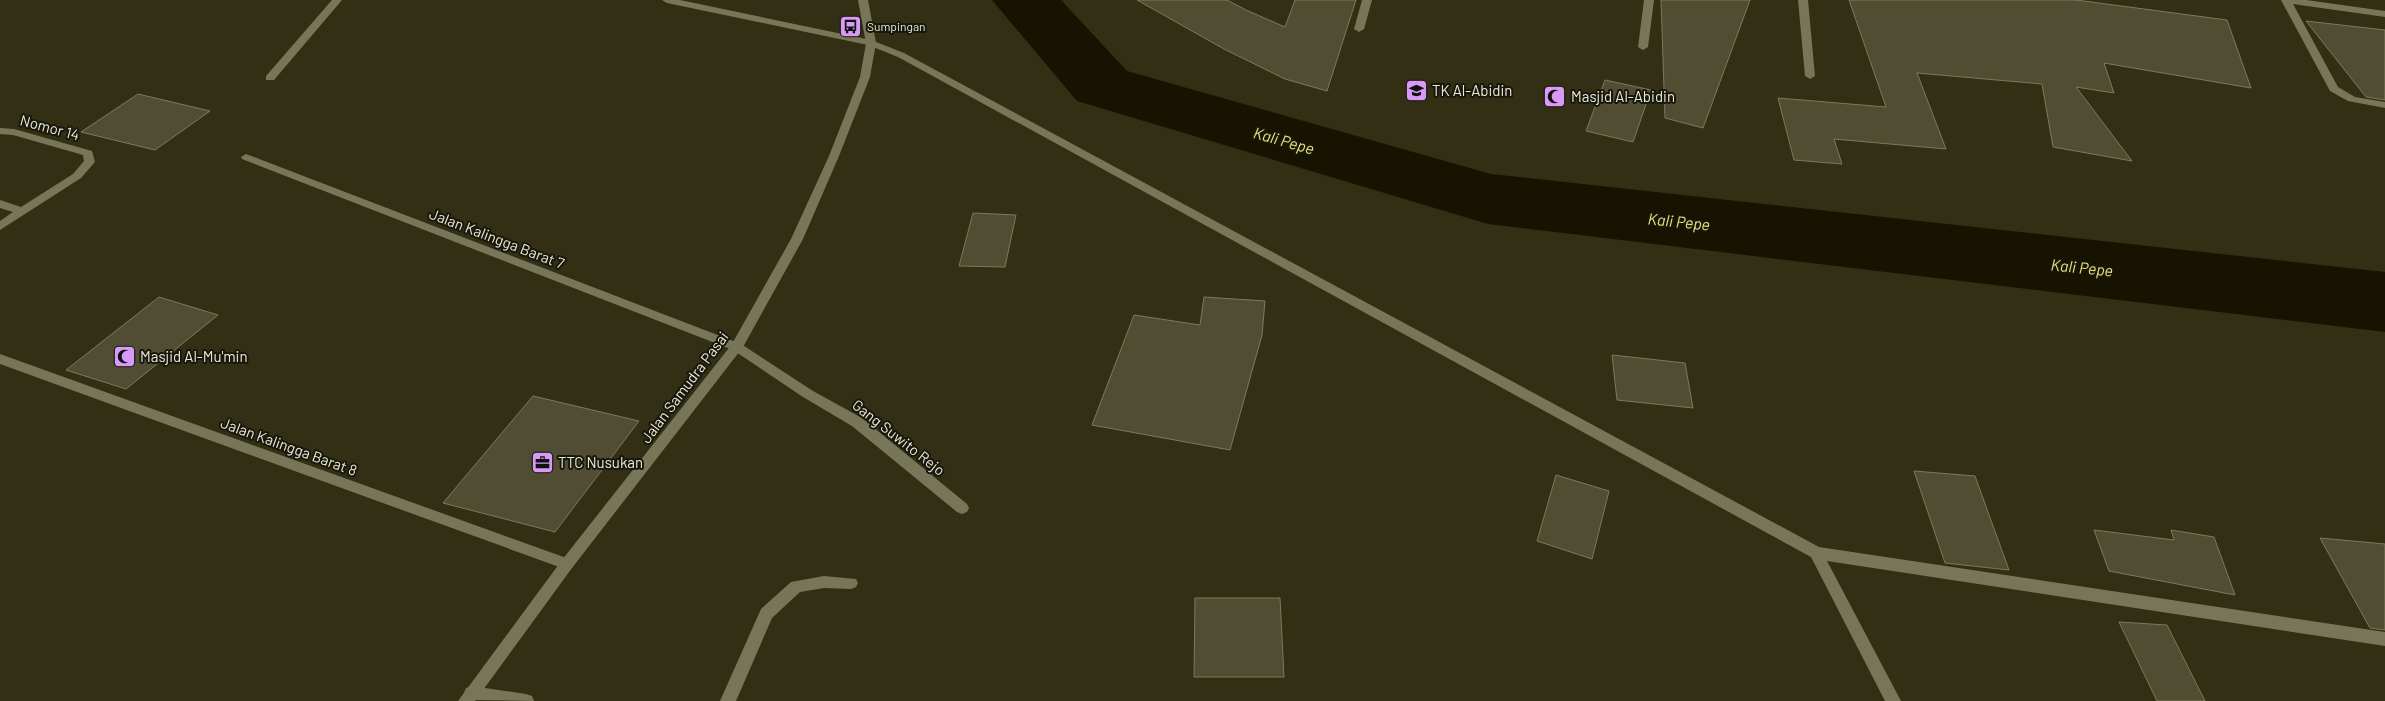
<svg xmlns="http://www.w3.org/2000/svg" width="2385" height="701" viewBox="0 0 2385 701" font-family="Barlow,sans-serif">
<rect width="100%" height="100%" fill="#322f15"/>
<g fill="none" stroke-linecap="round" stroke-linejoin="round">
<path fill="#161300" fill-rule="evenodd" d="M992 0H1061L1127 71 1491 174 2385 272V332L1488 224 1077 101Z"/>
</g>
<path fill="#504d32" stroke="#7c7a5d" d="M1137 0H1227L1246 10 1285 27 1295 0H1356L1327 91 1285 79 1224 49Z
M1661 0H1750L1703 128 1665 118Z
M1849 0H2076L2227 20 2251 88 2104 63 2114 93 2076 87 2132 161 2053 147 2042 84 1917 73 1946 149 1834 139 1842 164 1794 160 1778 98 1886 107Z
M2306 21 2385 30V100L2366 97Z
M1605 80 1651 90 1633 142 1586 131Z
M138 94 210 111 155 150 81 132Z
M973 213 1016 215 1005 267 959 266Z
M159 297 218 315 126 389 66 370Z
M1204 297 1265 301 1262 335 1230 450 1092 425 1134 315 1200 325Z
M1612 355 1685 363 1693 408 1617 400Z
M533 396 639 421 555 532 443 503Z
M1914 471 1975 476 2009 570 1945 563Z
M1556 475 1609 491 1592 559 1537 541Z
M2094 530 2174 540 2171 530 2214 537 2235 595 2109 571Z
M2320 538 2385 544V630L2370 628Z
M1195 598H1280L1284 677H1194Z
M2119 622 2167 625 2205 701H2157Z"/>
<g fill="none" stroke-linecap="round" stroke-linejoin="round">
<path fill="#787659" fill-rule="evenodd" d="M824 576 856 579 858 583 856 587 851 589 824 588 800 592 772 618 736 701H720L761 609 791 582Z
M472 686 526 694 532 696 534 701 472 700 466 698 464 693 466 688Z"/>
<path fill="#787659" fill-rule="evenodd" d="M332 0H342L274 80H266V76Z
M662 0H680L871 40 904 53 1819 547 2385 632V646L1827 561 1901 701H1885L1811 557 898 57 868 45 667 3Z
M1362 0H1372L1364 29 1359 32 1354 29Z
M1644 0H1654L1648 47 1643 50 1638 47Z
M1798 0H1808L1815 76 1810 79 1805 76Z
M2281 0H2306L2385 11V17L2293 4 2338 87 2355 97 2385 102V108L2348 101 2330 91Z
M0 128 14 129 92 151 95 162 81 178 0 230V221L13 212 0 208V200L21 207 73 174 84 161 83 155 13 135 0 134Z
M246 154 741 344 813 391 862 418 967 504 969 508 967 512 962 514 957 512 852 426 803 397 733 350 242 159 241 157Z
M0 354 572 560 574 564 572 568 567 570 562 568 0 364Z"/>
<path fill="#787659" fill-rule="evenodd" d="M858 0H868L876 43 870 77 839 156 803 239 743 347 572 568 475 701H458L562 560 732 344 791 239 829 156 860 77 866 43Z"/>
</g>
<defs>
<symbol id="bus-square" viewBox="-11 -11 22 22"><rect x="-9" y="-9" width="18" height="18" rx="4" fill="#d99af7" stroke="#18170b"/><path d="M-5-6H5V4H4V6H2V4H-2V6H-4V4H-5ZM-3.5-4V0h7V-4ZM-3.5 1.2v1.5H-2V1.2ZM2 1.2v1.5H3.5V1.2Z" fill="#111"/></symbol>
<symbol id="school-square" viewBox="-11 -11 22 22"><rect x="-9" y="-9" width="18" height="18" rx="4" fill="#d99af7" stroke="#18170b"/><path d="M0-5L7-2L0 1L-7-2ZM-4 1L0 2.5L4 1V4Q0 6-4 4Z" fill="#111"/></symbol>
<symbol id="mosque-square" viewBox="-11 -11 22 22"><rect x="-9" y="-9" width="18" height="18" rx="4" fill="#d99af7" stroke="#18170b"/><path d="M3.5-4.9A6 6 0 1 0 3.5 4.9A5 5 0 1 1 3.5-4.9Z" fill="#111"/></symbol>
<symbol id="office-square" viewBox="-11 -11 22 22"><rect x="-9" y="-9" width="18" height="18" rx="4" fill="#d99af7" stroke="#18170b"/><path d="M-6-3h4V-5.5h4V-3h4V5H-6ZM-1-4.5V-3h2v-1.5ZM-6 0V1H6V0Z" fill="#111"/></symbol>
</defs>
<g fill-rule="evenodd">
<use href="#bus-square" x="838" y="14" width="25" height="25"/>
<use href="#school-square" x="1404" y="78" width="25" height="25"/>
<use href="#mosque-square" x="1542" y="84" width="25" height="25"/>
<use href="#mosque-square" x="112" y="344" width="25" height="25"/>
<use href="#office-square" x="530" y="450" width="25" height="25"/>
</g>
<g text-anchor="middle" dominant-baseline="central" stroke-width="4" stroke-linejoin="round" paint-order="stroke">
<g font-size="12" fill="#eae9d9" stroke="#18170b" text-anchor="start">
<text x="867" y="26">Sumpingan</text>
</g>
<g font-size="15" fill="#eae9d9" stroke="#18170b" text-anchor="start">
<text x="1432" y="90">TK Al-Abidin</text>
<text x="1571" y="96">Masjid Al-Abidin</text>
<text x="140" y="356">Masjid Al-Mu'min</text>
<text x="558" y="462">TTC Nusukan</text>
</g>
<g font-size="15" fill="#eae9d9" stroke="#18170b">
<text transform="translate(50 127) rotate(15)">Nomor 14</text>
<text transform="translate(497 238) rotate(21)">Jalan Kalingga Barat 7</text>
<text transform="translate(684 387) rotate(-53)">Jalan Samudra Pasai</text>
<text transform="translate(899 437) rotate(38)">Gang Suwito Rejo</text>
<text transform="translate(289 446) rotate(20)">Jalan Kalingga Barat 8</text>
</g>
<g font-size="16" font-style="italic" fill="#ebe279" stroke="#18170b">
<text transform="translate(1284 140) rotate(16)">Kali Pepe</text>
<text transform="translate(1679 221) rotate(6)">Kali Pepe</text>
<text transform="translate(2082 267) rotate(6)">Kali Pepe</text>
</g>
</g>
</svg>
